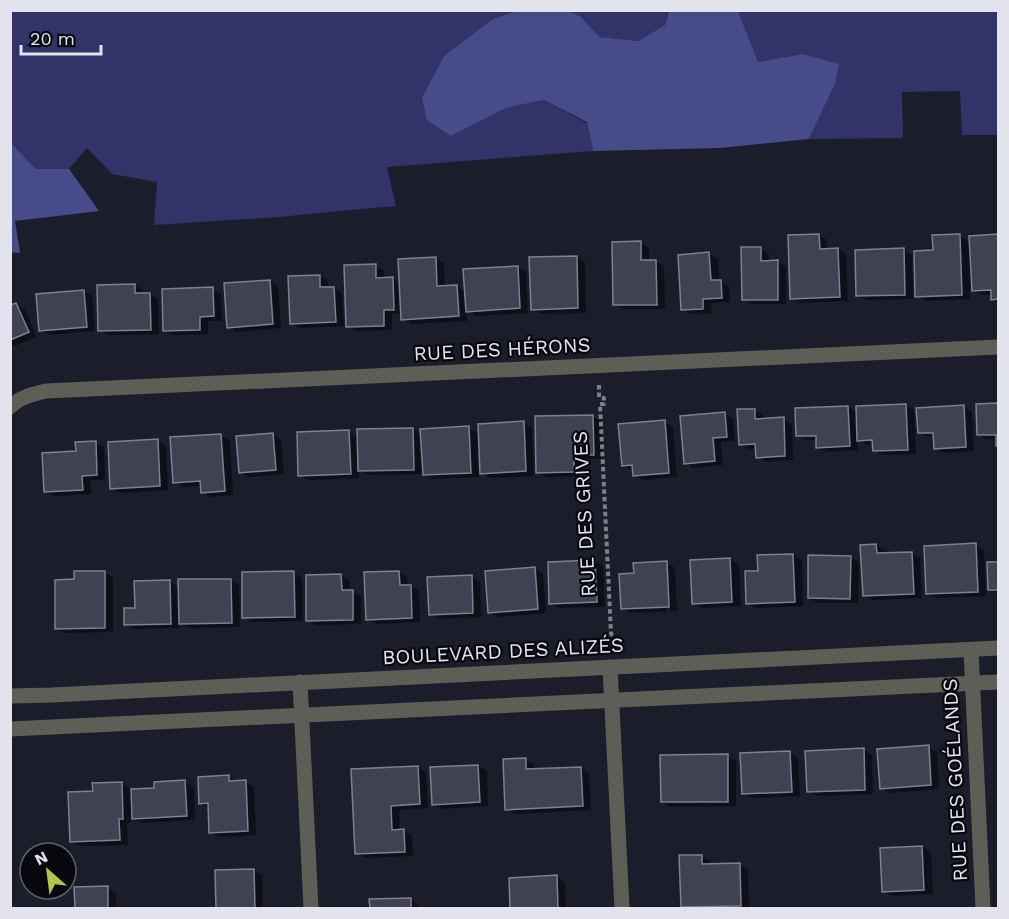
<svg xmlns="http://www.w3.org/2000/svg" width="1009" height="919" viewBox="0 0 1009 919" font-family="'Work Sans',sans-serif">
<rect width="100%" height="100%" fill="#1b1d2b"/>
<path fill="#313369" d="M516 10 493 19 451 136 506 108 544 100 587 123 593 151 387 167 396 206 339 211 280 217 154 225 157 182 112 174 87 148 69 169H36L13 145 11 144V11Z
M568 11H669L665 25 638 41 600 37 580 16Z
M738 11H998V135H962L960 91 902 92 903 138 809 139 835 84 802 54 758 62Z"/>
<path fill="#474b89" d="M516 11H568L580 16 600 37 638 41 665 25 669 11H738L758 62 802 54 839 64 835 84 809 139 720 148 593 151 587 122 544 100 506 108 451 136 427 120 422 98 444 56 493 19Z
M11 144 13 145 36 169H69L99 211 15 221 20 253 11 252Z"/>
<path fill="#0007" d="M819 235 827 240 828 250 838 249 846 254 848 301 800 303 792 298Z
M998 235V302L993 299 992 295H982L973 290V280L970 281V299L925 301 917 296 934 251 960 236 971 242 970 237Z
M641 243 649 248V262H656L664 266 665 309H623L614 304Z
M761 249 769 254V262H777L786 267V304H752L743 299Z
M903 250 912 255 913 299 866 300 858 295Z
M709 254 718 259 719 281 729 286 730 302 711 303 712 313 691 314 683 309Z
M576 257 585 262 586 313 541 314 532 309Z
M435 258 444 263 445 287 457 286 466 292 518 267 526 272 528 313 476 316 466 310 467 321 411 324 403 319V314H392V330L356 331 348 326 375 266 384 271V279H393L401 284Z
M320 276 328 281V288H334L342 293 344 326 300 328 292 323Z
M269 281 278 286 281 328 237 332 229 327Z
M134 285 143 290V294H150L158 299 159 334 108 335 100 330Z
M212 289 221 294 222 321H208V334L173 335 164 330Z
M84 291 92 296 95 331 49 335 41 330Z
M16 305 25 310 37 337 10 348V307Z
M998 404V445L997 439H987L979 435 978 405Z
M905 406 914 410 916 454 883 455 874 450V444L867 445 857 439 858 450 826 452 817 447V440H806L798 435 847 407 858 413Z
M964 407 972 412 974 451 944 453 935 448V437H928L919 432Z
M754 410 763 415V420L783 419 792 424 793 460 766 462 757 457V449H749L740 444Z
M724 414 733 419 735 441 721 442 723 465 694 468 685 463Z
M592 416 601 421 602 459H582V476L546 477 538 472Z
M664 422 673 427 677 477 643 480 634 475V470H632L623 465Z
M524 423 532 428 534 476 490 478 482 473Z
M468 428 477 433 479 477 433 479 424 474 368 475 359 469V478L308 480 300 475 349 432 359 438V430L413 429 422 434Z
M273 435 281 439 284 474 249 477 241 472Z
M221 436 230 441 233 495 211 497 203 492 202 486 183 487 174 482Z
M158 441 166 446 168 490 120 493 111 488Z
M95 442 104 447 105 480H90L91 494 54 496 46 491 77 453Z
M976 545 984 550 986 596 936 598 928 594Z
M876 546 885 550V554L912 553 920 558 922 598 873 600 864 595Z
M793 555 802 560 803 606 756 608 747 603 759 572Z
M850 557 859 562 858 603H818L809 598Z
M730 560 739 565 741 606 702 608 693 603Z
M595 561 603 566 605 607 559 608 551 604Z
M666 563 675 568 677 611H670L668 566H665L667 612 631 613 622 608 636 575Z
M989 563H998V594L989 589Z
M535 569 543 574 546 613 498 617 489 612Z
M399 572 407 577 408 586H410L419 591 420 622 376 624 367 619Z
M104 573 113 577V632L65 633 57 628 76 581Z
M294 573 302 578 303 621 252 622 244 617Z
M341 576 350 581V591L361 596V624L316 625 308 620Z
M471 577 480 582 481 617 439 619 431 614Z
M231 580 239 585 240 627 189 628 179 622V628L134 629 126 624 136 609 169 581 180 588Z
M928 747 937 752 939 789 890 793 881 788Z
M864 750 872 755 873 794 817 796 808 791Z
M790 753 798 758 800 796 752 798 743 793Z
M727 756 736 761V806L671 807 662 802Z
M525 760 534 765V770L581 768 589 773 591 810 515 814 507 809Z
M478 766 487 771 488 806 442 809 433 804Z
M417 767 426 772 428 808 399 810 400 831H404L412 836 413 856 365 858 357 853Z
M228 776 238 782H246L254 787 256 835 219 837 210 832 209 808 200 803Z
M185 782 194 787 195 820 142 823 131 817V823H127L128 845 80 846 72 842 121 784 130 789V791L156 790Z
M922 847 931 852 933 894 892 896 884 891Z
M701 856 710 861V865L740 864 748 869 749 908H686L682 907Z
M253 870 262 875 263 908H218L216 872Z
M556 877 565 882 566 908H512L510 879Z
M76 888H107L116 893V908H76Z
M410 900 419 905V908H371V901Z"/>
<path fill="#404252" stroke="#7d8091" stroke-width="1.5" d="M819 234 820 249 838 248 840 297 790 299 788 235Z
M960 234 962 295 915 297 914 251 933 250 932 235Z
M998 234V299L991 300V290L972 291 969 236Z
M641 241V260H656L657 305H613L612 242Z
M741 247H761V261L778 260V300H742Z
M904 248 905 295 856 296 855 250Z
M709 252 711 280H721L722 298 703 299V309L681 310 678 255Z
M577 256 578 308 531 310 529 257Z
M436 257 437 286 457 285 459 316 401 320 398 259Z
M376 264V278L393 277 394 310H384V326L346 327 344 265Z
M518 266 520 308 466 312 463 269Z
M320 275V287H334L336 322 290 324 288 276Z
M270 280 273 324 227 328 224 283Z
M135 284V293H150L151 330 98 331 97 285Z
M213 287 214 316 200 317V330L163 331 162 289Z
M84 290 87 327 39 331 36 294Z
M16 303 29 332 10 340V305Z
M998 403V446H996V435H977L976 404Z
M906 404 908 450 873 451 872 440 857 441 856 406Z
M964 405 966 447 934 449 933 433H918L916 408Z
M848 406 850 446 816 448V436H796L795 408Z
M737 409H755V419L784 417 785 456 756 458 755 444 739 445Z
M725 412 727 437 713 438 715 461 684 464 680 416Z
M593 415 594 455H574V472L536 473 535 416Z
M665 420 669 473 633 476 632 465 622 466 618 424Z
M524 421 526 471 480 474 478 424Z
M469 426 471 473 423 475 420 429Z
M413 428 414 470 358 471 357 429Z
M349 430 351 474 298 476 297 432Z
M273 433 276 470 239 473 236 436Z
M221 434 225 491 201 493 200 481 173 483 170 437Z
M158 439 160 486 110 489 108 442Z
M96 441 97 475 82 476 83 490 44 492 42 453 76 451 75 442Z
M976 543 978 592 926 594 924 546Z
M876 544 877 553 912 552 914 594 863 596 860 545Z
M793 554 795 602 746 604 745 571H758L757 555Z
M808 555 851 556 850 599 808 598Z
M730 558 732 602 692 604 690 560Z
M595 560 597 602 549 604 548 562Z
M667 561 669 607 621 609 619 574 634 573 633 563Z
M987 562H998V590H988Z
M535 567 538 609 488 613 485 571Z
M74 571H105V628L55 629V580L74 579Z
M294 571 295 617 242 618V572Z
M399 571 400 585H411L412 618 366 620 364 572Z
M341 574 342 590H353V620L306 621V575Z
M472 575 473 613 429 615 427 577Z
M178 579H231L232 623 179 624Z
M170 580 171 624 124 625V608H135L134 581Z
M929 745 931 785 880 789 877 749Z
M864 748 865 790 807 792 805 751Z
M790 751 792 792 742 794 740 753Z
M728 754V802H661L660 755Z
M526 758V769L581 767 583 806 505 810 503 759Z
M478 765 480 802 432 805 430 767Z
M418 766 420 804 391 806 392 830 404 829 405 852 355 854 351 769Z
M229 775V781L246 780 248 831 209 833 208 803 199 804 198 777Z
M185 780 187 816 132 819 131 789 154 788V782Z
M122 782 123 819H119L120 840 70 842 68 792 93 791 92 783Z
M922 846 924 890 882 892 880 848Z
M679 855H702V864L740 863 741 906 681 907Z
M254 869 255 908H216L215 870Z
M557 875 558 908H510L509 878Z
M108 886V908H75L74 887Z
M411 898V908H370L369 899Z"/>
<g fill="none" stroke-linecap="round" stroke-linejoin="round">
<path stroke="#7e7f8b" stroke-width="4" stroke-dasharray="4.5 3" stroke-linecap="butt" d="M599 385V397L604 398V404H600L611 634 615 637 616 646"/>
<path stroke="#5d5f57" stroke-width="15" d="M10 407C20 397 33 394 46 391L998 347
M971 650 983 908
M610 667 622 908
M300 682 311 908
M10 696 52 695 998 648
M10 729 998 682"/>
</g>
<g text-anchor="middle" dominant-baseline="central" stroke-width="4.5" stroke-linejoin="round" paint-order="stroke">
<g font-size="20" fill="#e2e3ed" stroke="#07080e">
<text transform="translate(502 349) rotate(-3)">RUE DES HÉRONS</text>
<text transform="translate(584 514) rotate(-93)">RUE DES GRIVES</text>
<text transform="translate(503 651) rotate(-3)">BOULEVARD DES ALIZÉS</text>
<text transform="translate(955 780) rotate(-93)">RUE DES GOÉLANDS</text>
</g>
</g>
<rect width="1009" height="919" fill="none" stroke="#e2e3ed" stroke-width="24"/>
<g transform="translate(48 871) rotate(332)"><circle r="28" fill="#07080e" stroke="#5f6067" stroke-width="1.5"/>
<path d="M0-4.5L10 22L0 15L-10 22Z" fill="#b3c24b"/>
<text y="-9" font-size="16" font-weight="bold" text-anchor="middle" fill="#e2e3ed">N</text>
</g>
<path d="M21 45v9h80v-9" fill="none" stroke="#e2e3ed" stroke-width="3"/>
<text x="30" y="45" font-size="18" fill="#e2e3ed" stroke="#07080e" stroke-width="4.5" paint-order="stroke">20 m</text>
</svg>
